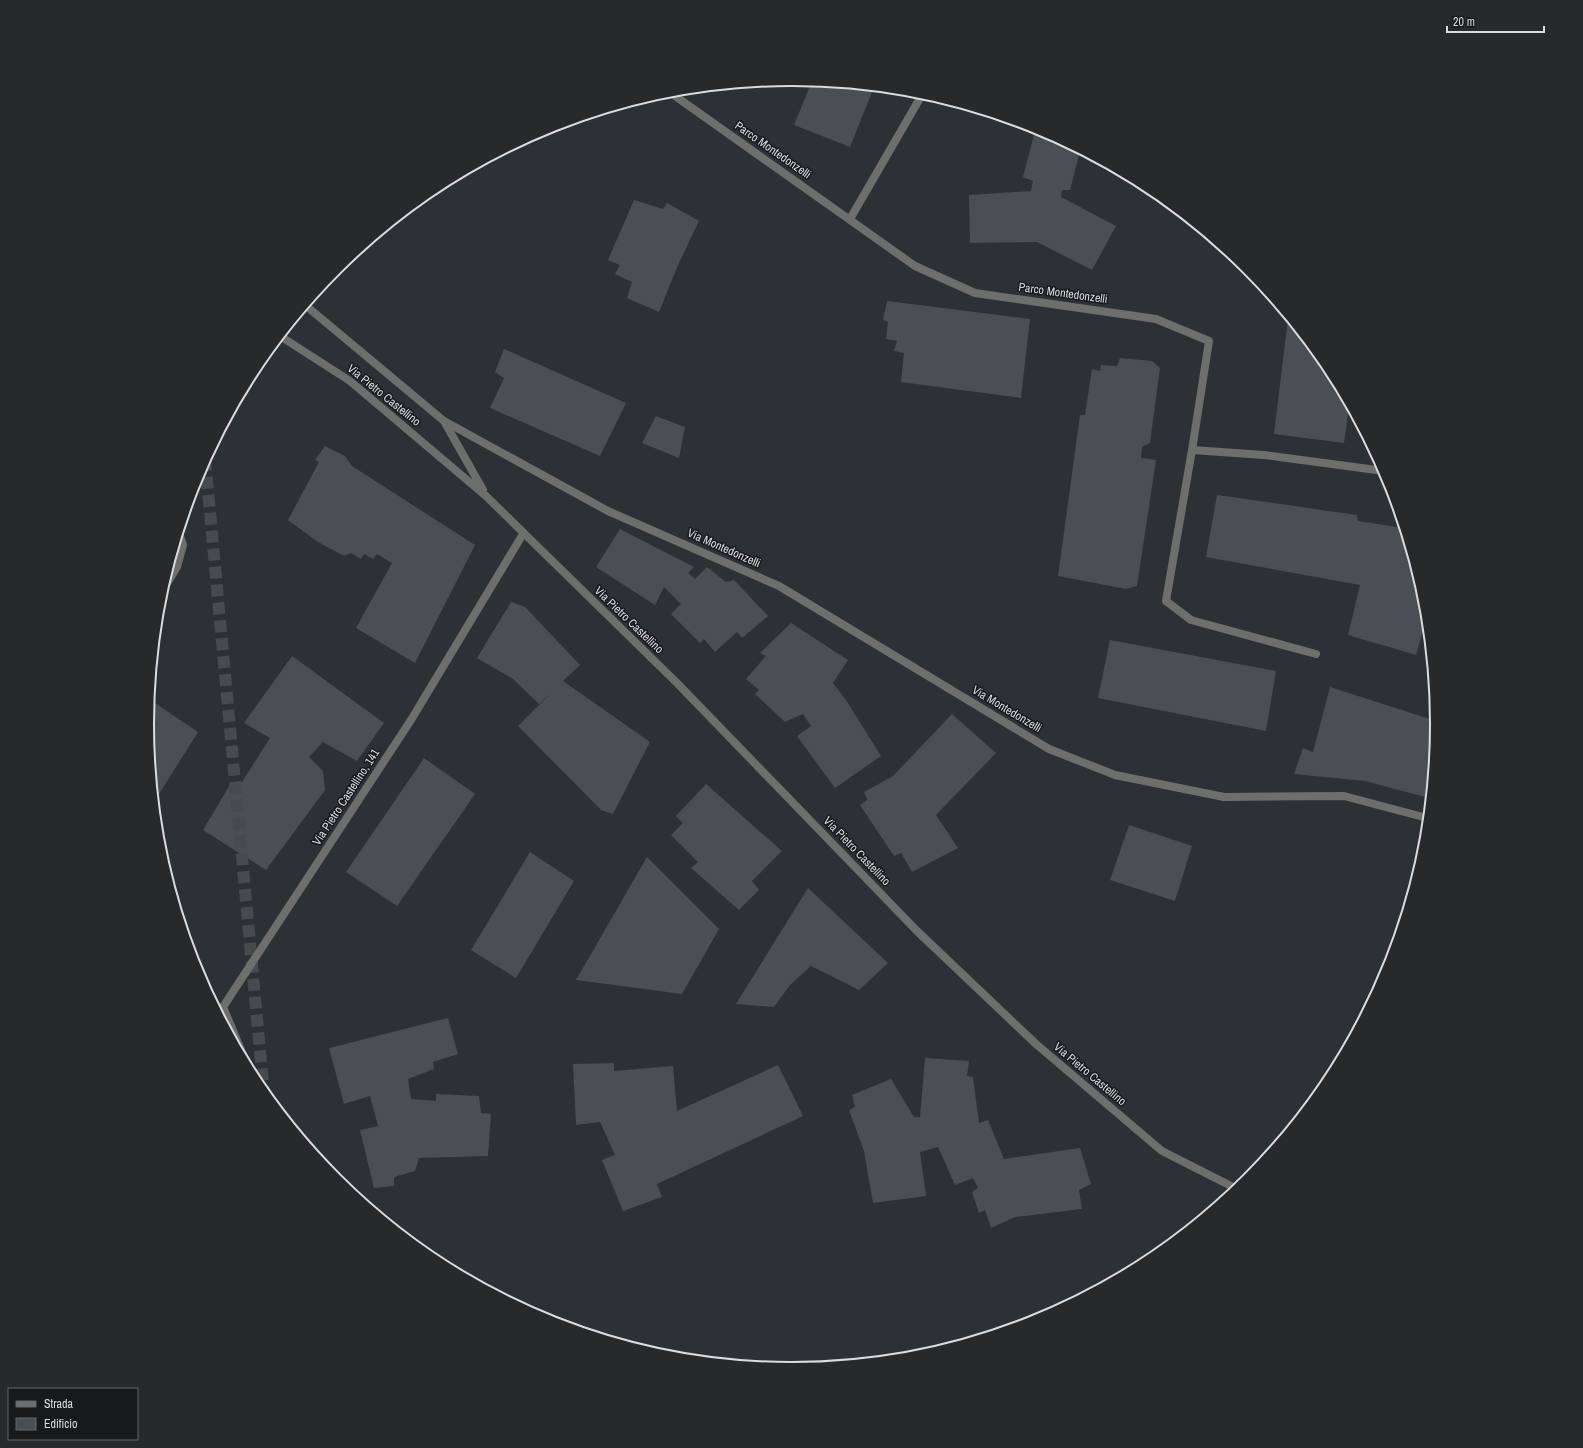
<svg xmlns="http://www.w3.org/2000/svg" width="1583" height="1448" viewBox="0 0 1583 1448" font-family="'Archivo Narrow',sans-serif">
<rect width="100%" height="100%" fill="#2c3136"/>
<path fill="#4a4f55" d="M812 81 874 87 850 147 794 125Z
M1036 127 1080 151 1070 190H1062L1061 197 1116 226 1092 270 1037 242 970 243 969 195 1031 191 1033 181 1023 177Z
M634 200 663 209 667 203 699 221 678 265 659 312 627 298 632 282 615 274 620 265 608 260Z
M887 301 1030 319 1021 398 901 382 904 353 894 351 897 341 886 339 888 322 883 320Z
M1288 318 1328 366 1349 406 1344 443 1274 434Z
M504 349 626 403 600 456 490 408 504 378 495 372Z
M1120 358 1152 361 1160 368 1150 443 1142 447 1141 458 1156 460 1137 586 1126 589 1058 576 1080 415H1085L1092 369 1100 371 1101 365 1117 366Z
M656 416 685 427 679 458 642 443Z
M325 446 345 456 352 466 475 545 415 663 356 628 392 563 377 554 373 559 364 554 361 559 351 553 344 556 318 542 288 520 319 462 315 460Z
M1217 495 1357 515 1358 521 1403 528 1424 598 1426 620 1416 655 1348 635 1360 585 1206 557Z
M620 529 694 567 688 573 695 579 707 567 726 582 734 580 768 616 742 638 737 632 715 652 704 639 700 643 671 614 681 604 664 587 655 605 596 567Z
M511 602 525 607 580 665 563 681 650 742 613 814 601 810 518 726 552 692 539 704 513 679 477 658Z
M791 623 848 660 833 683 846 700 881 756 835 788 797 736 811 726 803 714 785 722 755 694 759 690 746 679 766 656 760 653Z
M1110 640 1276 671 1266 731 1098 698Z
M292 656 384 723 357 761 323 742 309 757 323 771 325 790 266 870 203 830 231 783 240 785 270 738 244 723Z
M1330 687 1436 721 1429 798 1365 781 1294 774 1303 748 1313 752Z
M149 699 198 732 154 802 147 724Z
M952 714 996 753 936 815 958 848 912 872 901 853 894 856 860 805 867 800 864 792 893 776Z
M424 758 475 794 397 906 346 872Z
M706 784 782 851 752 881 759 890 739 910 691 868 698 862 671 835 683 823 676 816Z
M1129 825 1192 846 1175 901 1110 880Z
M530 852 574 881 516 978 471 950Z
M647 857 719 929 682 994 576 980Z
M808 888 888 963 859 990 811 966 790 985 774 1007 736 1004Z
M448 1018 458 1054 433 1062 434 1069 408 1079 411 1099 436 1101V1094L479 1096 481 1113 491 1114 488 1156 419 1158 415 1171 394 1177V1186L374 1188 360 1130 378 1126 370 1096 344 1104 329 1048Z
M925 1058 969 1061 967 1076 973 1077 979 1123 988 1120 1004 1159 1080 1148 1091 1184 1079 1190 1082 1209 1015 1217 991 1228 985 1210 979 1213 972 1192 978 1188 973 1178 955 1185 938 1147 920 1152 926 1196 873 1203 864 1151 849 1110 855 1107 852 1095 891 1079 914 1117H920Z
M614 1063V1071L673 1066 677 1111 778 1065 803 1116 657 1184 662 1197 623 1211 602 1160 615 1155 600 1122 576 1125 573 1064Z"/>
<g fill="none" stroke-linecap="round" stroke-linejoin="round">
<path stroke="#464b50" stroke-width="12" stroke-dasharray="12 6" stroke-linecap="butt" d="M205 459 264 1094"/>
<path stroke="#6d6f6c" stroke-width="8" d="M160 595 177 567 183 545 179 533"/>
<path stroke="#6d6f6c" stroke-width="8" d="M668 91 915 266 975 293 1156 319 1209 341 1192 450 1166 601 1191 620 1316 654
M850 219 923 93
M444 421 608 511 779 586 1049 749 1115 775 1224 797 1344 796 1427 818
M1192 450 1264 455 1384 471
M252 1076 223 1007 411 720 523 534"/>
<path stroke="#6d6f6c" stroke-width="8" d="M305 305 444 421 483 490
M280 336 350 381 486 496 677 683 917 931 1036 1044 1162 1151 1237 1189"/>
</g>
<g text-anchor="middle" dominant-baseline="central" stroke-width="3" stroke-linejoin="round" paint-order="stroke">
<g font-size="12" fill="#d9dce0" stroke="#17191b">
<text transform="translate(773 150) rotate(35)">Parco Montedonzelli</text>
<text transform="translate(1063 293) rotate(8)">Parco Montedonzelli</text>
<text transform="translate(384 395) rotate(39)">Via Pietro Castellino</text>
<text transform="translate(724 548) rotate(24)">Via Montedonzelli</text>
<text transform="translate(629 620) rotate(44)">Via Pietro Castellino</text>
<text transform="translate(1007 709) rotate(31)">Via Montedonzelli</text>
<text transform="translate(346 797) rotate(-57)">Via Pietro Castellino, 141</text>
<text transform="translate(857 851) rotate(46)">Via Pietro Castellino</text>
<text transform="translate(1090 1074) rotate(40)">Via Pietro Castellino</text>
</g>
</g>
<path d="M0 0H1583V1448H0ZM154 724a638 638 0 1 1 1276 0a638 638 0 1 1-1276 0Z" fill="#27292b" fill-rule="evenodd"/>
<path fill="none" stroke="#d9dce0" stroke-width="2" d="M154 724a638 638 0 1 1 1276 0a638 638 0 1 1-1276 0Z"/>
<rect x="8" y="1388" width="130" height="52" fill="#17191b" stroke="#65676a"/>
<rect x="16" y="1401" width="20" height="6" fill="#6d6f6c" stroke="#65676a"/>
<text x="44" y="1408" font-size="12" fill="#d9dce0">Strada</text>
<rect x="16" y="1418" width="20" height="12" fill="#4a4f55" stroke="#65676a"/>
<text x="44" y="1428" font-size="12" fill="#d9dce0">Edificio</text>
<path d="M1447 26v6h97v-6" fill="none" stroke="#d9dce0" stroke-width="2"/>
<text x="1453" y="26" font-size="12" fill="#d9dce0" stroke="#17191b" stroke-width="3" paint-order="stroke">20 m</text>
</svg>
